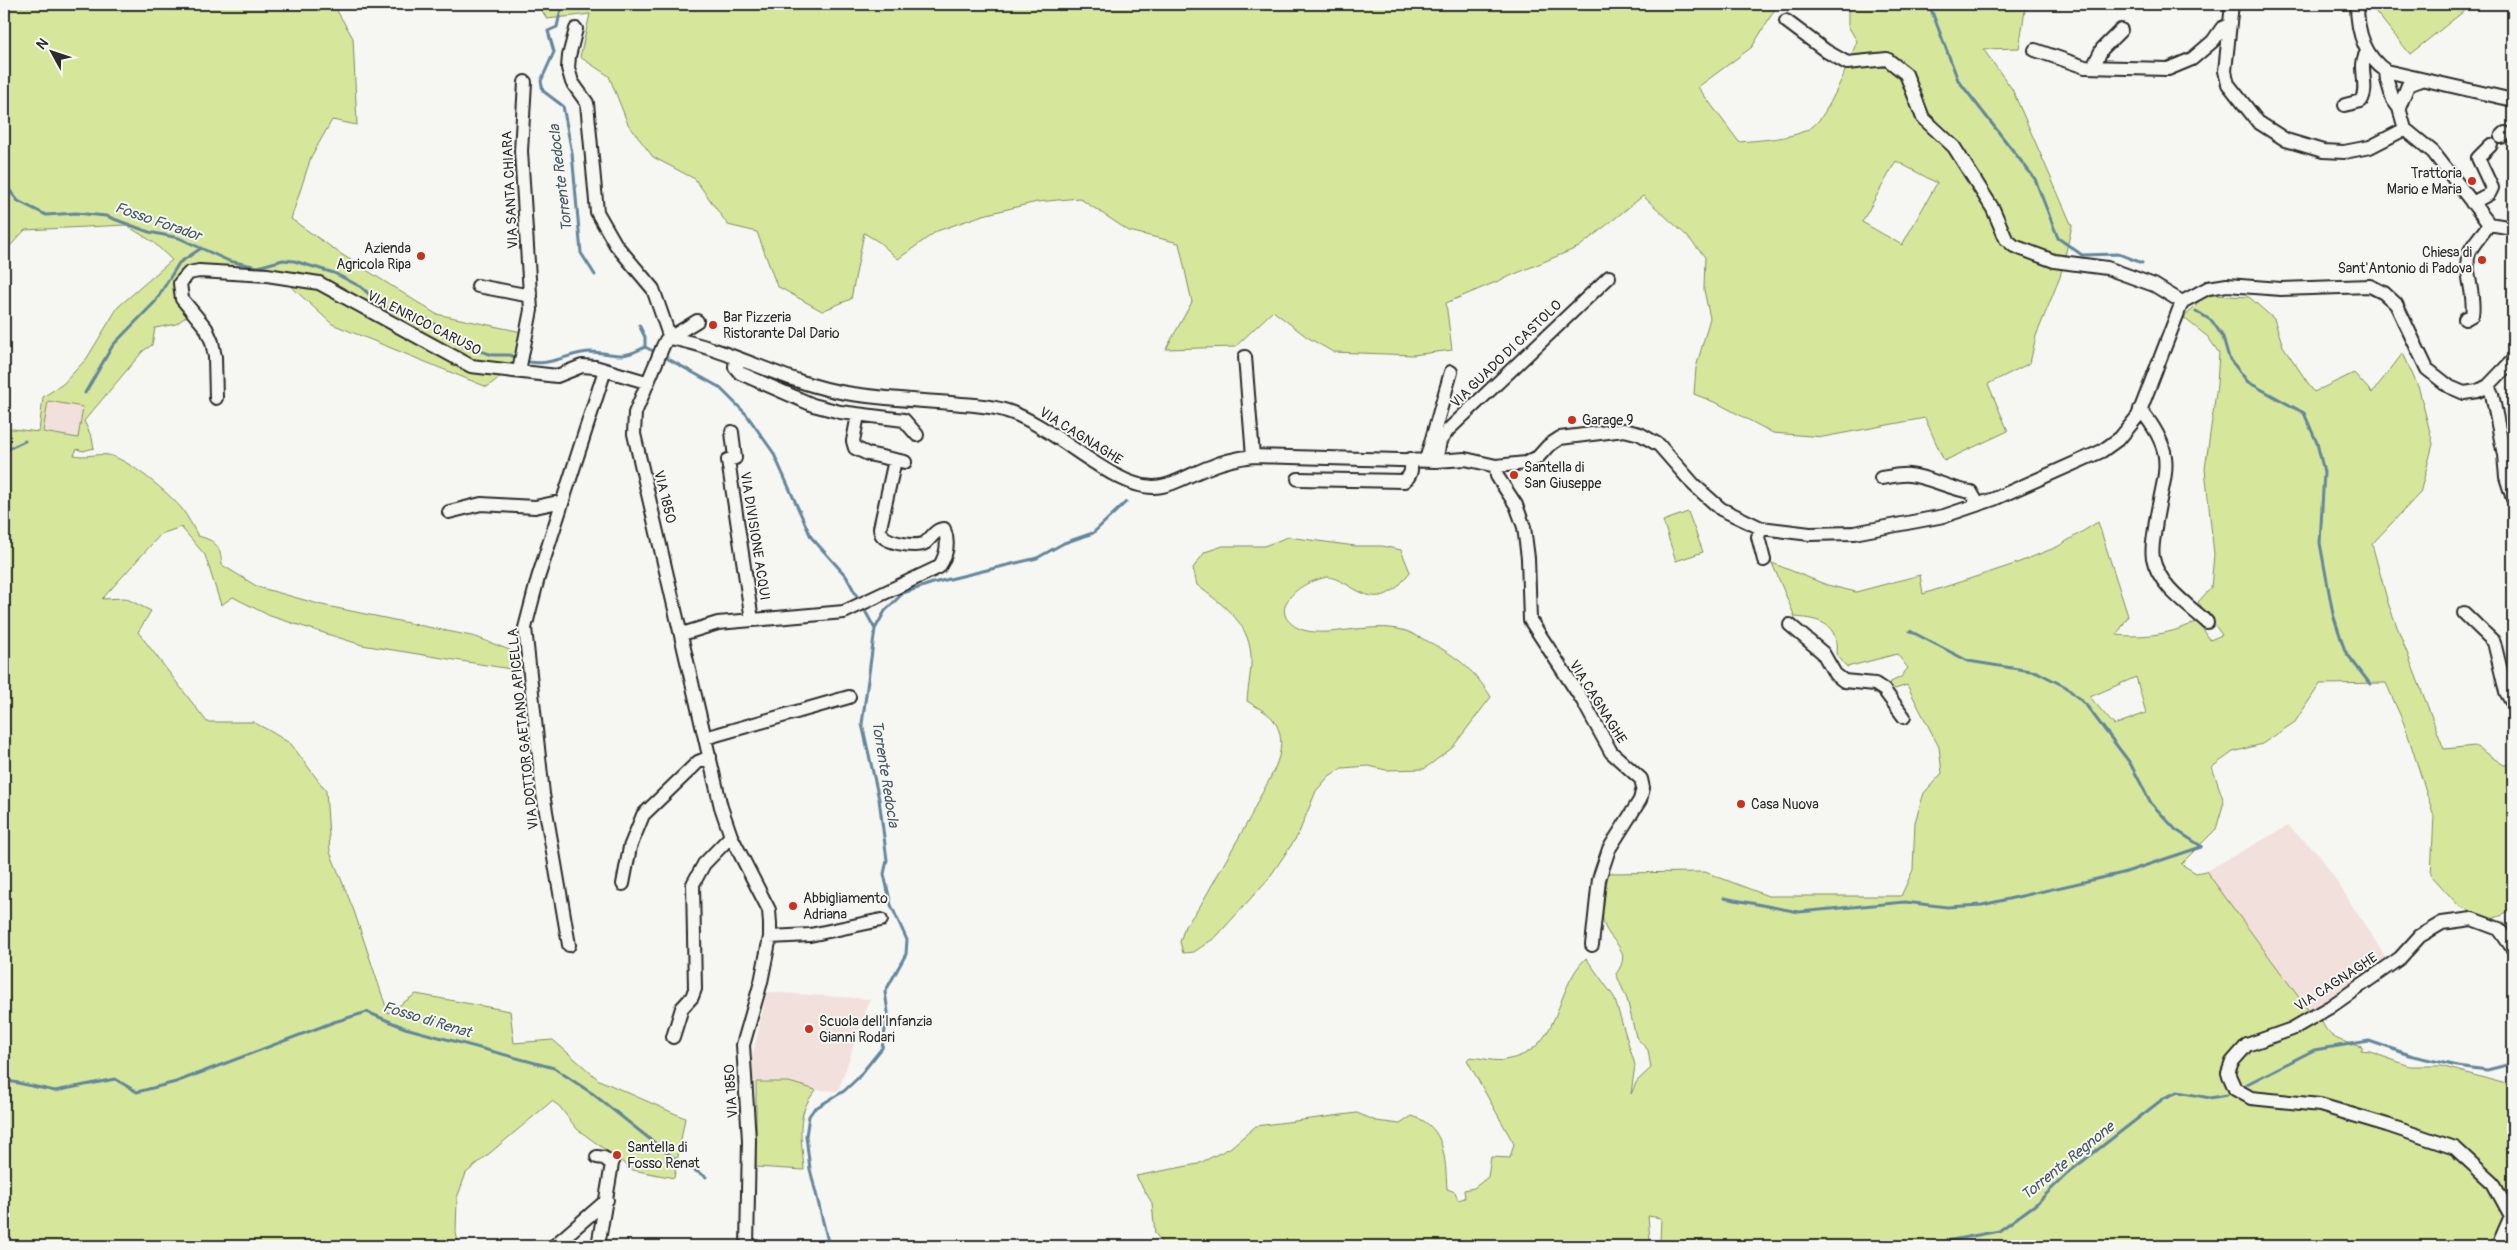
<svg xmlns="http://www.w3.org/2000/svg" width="2517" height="1250" viewBox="0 0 2517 1250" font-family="Pangolin,sans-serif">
<rect width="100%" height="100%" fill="#f6f6f2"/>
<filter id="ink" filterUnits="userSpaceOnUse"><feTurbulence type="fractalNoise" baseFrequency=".02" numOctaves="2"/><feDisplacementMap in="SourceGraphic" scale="10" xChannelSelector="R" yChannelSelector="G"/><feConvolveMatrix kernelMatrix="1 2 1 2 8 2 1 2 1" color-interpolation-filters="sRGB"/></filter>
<g filter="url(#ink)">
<path fill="#f2e0dc" d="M48 401 83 407 78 438 43 432Z
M2288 826 2319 854 2388 961 2309 1011 2206 871Z
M767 992 870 999 838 1091 816 1090 789 1082 751 1081 752 1059Z"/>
<path fill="#d6e79b" stroke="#808963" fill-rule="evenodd" d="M4 4H333L353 38 357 125 332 120 311 157 291 219 341 254 436 314 522 332 514 366 487 387 332 324 273 270 227 268 205 265 188 269 178 277 191 313 176 324 155 328 152 345 143 351 84 421 92 438 94 448 83 451 77 449 74 455C86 458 97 453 108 455 127 458 170 494 182 509 188 517 193 527 198 536 217 541 220 546 222 565L258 587 322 605 476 637 512 651 523 671 362 645 270 616 233 597 221 605 205 555 181 527 161 534 102 599 125 598 151 611 138 632 207 722H253L270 731 291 744 326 791 330 852 354 911 388 1013 416 994 510 1011 514 1043 553 1040 599 1080 685 1118 674 1178 633 1170 577 1129 559 1106 552 1101 466 1173 457 1198 456 1233 459 1246H4V428L39 432 43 397 63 384 87 358 118 307 172 260 153 242 126 225 25 230 10 246H4ZM48 401 83 407 78 438 43 432Z
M538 4H1778L1752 47 1698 87 1739 142C1760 140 1795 139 1812 127 1829 115 1849 62 1857 41L1848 26V4H2026L2019 48 1983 49 2012 89 2072 226 2060 277 2036 336 2030 363 1988 384 2008 431 1944 461 1925 418 1823 437 1773 433 1719 404 1694 394 1696 368 1710 318 1704 290 1705 257 1687 236 1643 196 1579 247 1446 303 1452 350 1413 355 1333 352 1307 337 1273 311 1235 347 1166 349 1192 302 1179 243 1129 231 1079 198 1037 202 983 215 937 231 898 259 879 242 864 233 851 299 822 311 777 286 757 232 728 225 695 179 653 157 628 124 609 76 580 57 590 14 547 19ZM1896 161 1937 183 1902 245 1862 222Z
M2384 4H2473L2410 54 2375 11Z
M2213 295 2249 297 2274 319 2283 346 2314 392 2354 373 2372 393 2403 353 2419 389 2433 444 2420 493 2372 544 2388 603 2444 749 2475 746 2504 765H2513V911L2492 919 2459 906 2431 875 2434 816 2405 726 2386 683 2320 684 2295 722 2262 744 2233 752 2212 767 2224 802 2216 829 2181 864 2196 873 2206 871 2309 1011 2314 1018 2322 1021C2328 1040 2345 1042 2363 1047L2361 1051 2370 1052 2410 1066H2441L2513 1086V1246H1164L1155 1233 1152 1203 1136 1176 1198 1164 1230 1148 1256 1126 1357 1113 1376 1121 1400 1124 1412 1116C1446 1126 1445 1159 1447 1189L1455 1192 1458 1200 1465 1198 1464 1190 1474 1188 1488 1177 1491 1157 1510 1158 1514 1144 1467 1060 1470 1057C1482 1058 1495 1062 1505 1060 1563 1051 1552 991 1586 958L1614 997 1635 1065 1631 1094 1637 1081 1651 1068 1648 1050 1636 1037 1627 999 1616 974C1635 948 1608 943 1603 921 1601 910 1607 886 1608 873L1705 872 1768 896H1901L1913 870 1915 822 1924 793 1942 773 1939 747 1907 685 1895 689 1889 683 1901 677 1908 668 1897 654 1847 667 1836 654C1839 624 1821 619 1795 617L1772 563 1827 585 1856 592 1920 575 1923 594 2012 565 2057 547 2098 522 2128 616 2117 635C2146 638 2172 634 2198 621L2210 640 2222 635 2198 602 2211 588 2214 554 2205 469 2217 385 2219 353 2208 337 2184 318 2201 299ZM2136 677 2146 713 2114 725 2090 697ZM1648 1216 1661 1218 1660 1242 1650 1241Z
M1688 512 1703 552 1676 561 1663 521Z
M1288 537 1355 546H1382L1401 550 1410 572C1405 578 1399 587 1392 591 1368 608 1348 579 1328 577 1325 577 1320 579 1317 580 1297 585 1268 610 1296 627 1312 636 1339 631 1356 629 1371 628 1387 626 1402 630 1409 631 1416 636 1423 639 1454 654 1473 668 1491 697L1452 748 1424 769 1386 770 1369 766 1342 768 1329 776 1316 791 1298 835 1269 878 1216 937 1194 952 1183 953 1180 942 1185 926 1199 908 1251 816C1262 786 1296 751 1273 719 1267 712 1255 706 1247 701 1248 686 1252 669 1251 655 1248 620 1222 605 1197 585L1193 568 1205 552 1223 546H1264Z
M756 1082H789L816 1090C794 1115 802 1138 804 1170L756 1167Z"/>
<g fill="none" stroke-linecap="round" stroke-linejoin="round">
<path stroke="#63869c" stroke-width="3" d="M562 4 557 27 548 31 554 52 541 81 543 91 563 106 572 153 581 253 595 275
M1929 4 1958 80 2035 179 2058 238 2082 255 2119 254 2142 263
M4 183 18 201 46 215 76 213 106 216 149 232 179 238 229 261 258 267 283 260 294 261 334 273 361 287 384 307 427 319 464 346 493 355H510L518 359
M2196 311 2212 321 2223 337 2229 358 2248 382 2304 413 2317 443 2324 472 2320 543 2333 614 2345 651 2370 684
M639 325 645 337V347L657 353
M663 356 719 387 746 414 773 452 811 537 846 576 860 602
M524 361C551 368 568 352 592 352 618 353 618 361 645 347
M85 393 113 345 155 302 179 263 200 249
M4 451 25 441
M875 629 885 611 903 593 933 583 1037 558 1064 543 1093 533 1126 502
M1910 631 1968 661 2037 672 2066 687 2086 705 2130 763 2151 803 2176 830 2201 846
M1724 898 1799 912 1905 902 1947 907 1982 905 2123 873 2201 847
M4 1080 55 1091 115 1079 137 1092 176 1082 334 1022 367 1012 405 1028 554 1068 593 1094 675 1159 706 1177
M2245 1085 2314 1050 2369 1041 2413 1056 2457 1066 2487 1070 2507 1065 2513 1067
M829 1246 810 1169 806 1136 809 1116 814 1109 844 1091 857 1079 882 1048 888 1012 885 992 906 954 907 940 891 905 884 874 887 860 879 799 862 724 875 629 863 607
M1920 1246 1999 1231 2036 1204 2069 1172 2164 1098 2178 1092 2210 1098 2227 1095"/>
<defs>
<path id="minor" d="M2232 4 2225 71 2228 84 2258 122 2286 140 2323 151 2344 152 2370 147 2405 129
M2357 4C2357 30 2364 56 2386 71L2513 100
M1786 21 1826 51 1847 63 1887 59 1906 74 1923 118 1954 147 1993 209 2006 239 2014 246 2054 261 2107 268 2154 285 2182 302
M576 29 569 56 568 68 572 82 587 103 597 212 616 245 653 289 670 338
M2035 50 2085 67 2168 69 2192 59 2213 41 2222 28 2229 25
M2093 67 2102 49 2121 30
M2386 71 2387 80 2393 100 2399 108 2405 129 2433 152 2489 224
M2345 105 2361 101C2370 86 2357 67 2367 52
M2399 108 2408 85 2421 80
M2501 137 2505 133
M2472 203 2489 194 2492 188 2478 158 2491 145
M2489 224 2513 228
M478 286 531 296
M2465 319 2472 315C2476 295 2463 268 2469 253 2473 243 2483 234 2489 224
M697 321 666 340 663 346 635 413 634 434 721 807 731 836 769 910 770 924V937L761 982 743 1045 749 1140 747 1246
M670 338C730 349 785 383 846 393 881 399 917 400 951 403 970 405 990 405 1007 411 1053 425 1111 487 1153 487 1172 487 1192 473 1210 467 1224 461 1238 458 1253 456L1436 461 1465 459 1496 466 1526 463 1538 457 1548 446 1560 438 1624 430 1640 434 1659 445 1694 485 1721 509 1761 528 1810 534 1854 533 1944 516 1994 499 2102 451 2120 438 2138 416 2182 302 2208 288 2227 285 2281 289 2370 286 2384 293 2396 304 2427 369 2450 387 2464 393 2478 391 2488 386 2513 360
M1245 357 1253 456
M736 358 735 367 740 373 813 405 840 412 904 420 917 435
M519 371 531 310 521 151 525 82
M2488 386 2492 394 2504 455 2506 477 2513 499
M216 398 215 357 212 342 206 328 182 299 180 283 189 273 199 271 267 275 319 283 471 366 557 376 582 366 595 367 646 382
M2140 409C2181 459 2162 473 2155 528 2154 537 2151 549 2153 558 2158 585 2188 605 2207 622
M858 415 853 441 855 448 868 454 905 462
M732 432 735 458 728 460 752 620
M1426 460 1451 372
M1436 461 1440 441 1448 430 1609 277
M1496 466 1497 476 1516 505 1524 527 1528 558 1530 620 1583 701 1611 752 1641 779 1643 788 1640 800 1609 849 1599 879 1592 945
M1881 478C1890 477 1900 474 1909 475 1930 477 1949 489 1971 492L1978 504
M1298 479 1404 481C1412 475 1412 469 1410 459
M449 512 481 504 535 507 554 503 562 504
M1761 528 1758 537 1764 560
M2464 613 2494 642 2506 692 2513 704
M1790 625 1823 653 1835 674 1844 681 1875 684 1884 690 1904 717
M682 634 718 623 844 612 939 567C947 555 949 542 944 529 935 529 932 538 925 543 917 548 887 543 882 535 881 535 880 529 880 528L895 460
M705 738 849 697
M623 884 630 847 643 815 698 762 710 757
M770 937 810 935 881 920
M569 945 543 794 525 628 538 578 605 370
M673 1037 682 1008 692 997 695 989 693 884 704 864 731 836
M597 1157 604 1158 612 1164 598 1246
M554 1246 607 1200
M2498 1246 2511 1216 2493 1183 2455 1148 2387 1125 2320 1105 2251 1098 2235 1089 2228 1073 2232 1062 2247 1045 2292 1029 2330 1007 2400 958 2420 936 2442 923 2472 919 2499 929 2513 949"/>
</defs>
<use href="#minor" stroke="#2b2b2b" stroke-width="16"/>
<use href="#minor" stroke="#f6f6f2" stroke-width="12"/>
</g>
</g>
<g fill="#c8321e" stroke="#f6f6f2" stroke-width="2">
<circle cx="2472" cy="181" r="5"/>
<circle cx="421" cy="256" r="5"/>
<circle cx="2482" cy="260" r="5"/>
<circle cx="713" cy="325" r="5"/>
<circle cx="1572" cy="420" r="5"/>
<circle cx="1514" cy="475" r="5"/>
<circle cx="1741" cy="804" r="5"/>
<circle cx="793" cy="906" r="5"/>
<circle cx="809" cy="1029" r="5"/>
<circle cx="617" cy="1155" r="5"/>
</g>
<g text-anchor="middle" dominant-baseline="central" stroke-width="4" stroke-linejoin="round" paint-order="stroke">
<g font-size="14" fill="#2b2b2b" stroke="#f6f6f2" text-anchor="start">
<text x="2462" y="173" text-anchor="end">Trattoria<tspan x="2462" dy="16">Mario e Maria</tspan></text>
<text x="411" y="248" text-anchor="end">Azienda<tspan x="411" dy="16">Agricola Ripa</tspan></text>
<text x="2472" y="252" text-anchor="end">Chiesa di<tspan x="2472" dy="16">Sant'Antonio di Padova</tspan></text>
<text x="723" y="317">Bar Pizzeria<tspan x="723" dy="16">Ristorante Dal Dario</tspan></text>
<text x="1582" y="420">Garage 9</text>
<text x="1524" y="467">Santella di<tspan x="1524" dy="16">San Giuseppe</tspan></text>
<text x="1751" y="804">Casa Nuova</text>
<text x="803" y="898">Abbigliamento<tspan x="803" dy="16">Adriana</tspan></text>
<text x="819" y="1021">Scuola dell'Infanzia<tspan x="819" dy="16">Gianni Rodari</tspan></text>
<text x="627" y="1147">Santella di<tspan x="627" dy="16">Fosso Renat</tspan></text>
</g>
<g font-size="14" fill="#2b2b2b" stroke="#f6f6f2">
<text transform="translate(510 190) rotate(-93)">VIA SANTA CHIARA</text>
<text transform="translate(424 323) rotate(27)">VIA ENRICO CARUSO</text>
<text transform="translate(1506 354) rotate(-44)">VIA GUADO DI CASTOLO</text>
<text transform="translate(1081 436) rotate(32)">VIA CAGNAGHE</text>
<text transform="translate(665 497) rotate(76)">VIA 1850</text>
<text transform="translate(755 536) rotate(81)">VIA DIVISIONE ACQUI</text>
<text transform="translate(1598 702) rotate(58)">VIA CAGNAGHE</text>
<text transform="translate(523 729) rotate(-96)">VIA DOTTOR GAETANO APICELLA</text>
<text transform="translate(2336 982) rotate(-33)">VIA CAGNAGHE</text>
<text transform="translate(731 1091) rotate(-94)">VIA 1850</text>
</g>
<g font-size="15" font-style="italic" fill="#475963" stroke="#f6f6f2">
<text transform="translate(561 178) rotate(-97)">Torrente Redocla</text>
<text transform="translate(158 222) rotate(19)">Fosso Forador</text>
<text transform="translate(885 774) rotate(81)">Torrente Redocla</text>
<text transform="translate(427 1020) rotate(17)">Fosso di Renat</text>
<text transform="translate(2068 1161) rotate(-39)">Torrente Regnone</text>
</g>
</g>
<rect width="2517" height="1250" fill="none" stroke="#f6f6f2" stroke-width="20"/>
<rect x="10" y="10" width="2497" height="1230" fill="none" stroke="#2b2b2b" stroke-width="2" filter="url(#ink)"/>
<g transform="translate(52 52) rotate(310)" stroke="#f6f6f2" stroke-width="4" paint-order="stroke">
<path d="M0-4L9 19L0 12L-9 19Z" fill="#2b2b2b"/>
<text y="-8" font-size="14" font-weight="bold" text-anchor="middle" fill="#2b2b2b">N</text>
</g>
</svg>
